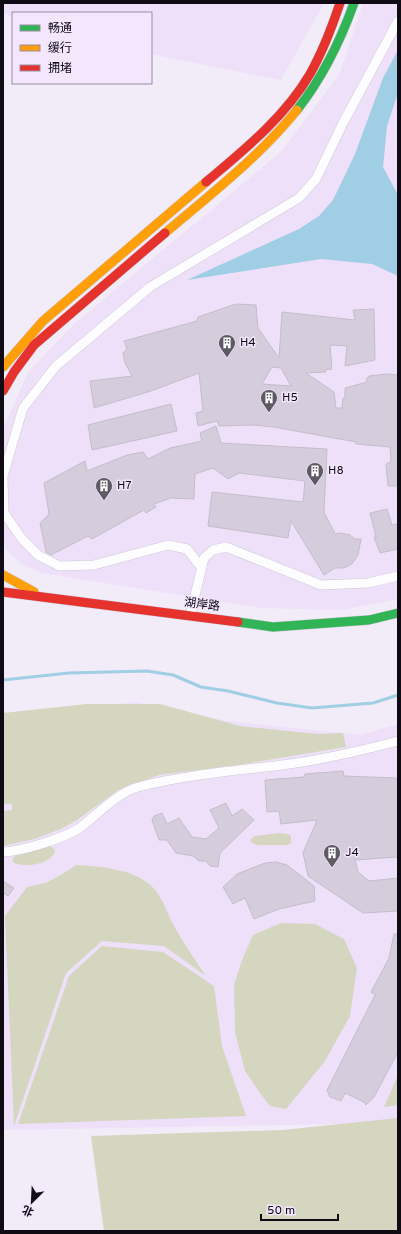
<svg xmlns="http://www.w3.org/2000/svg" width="401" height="1234" viewBox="0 0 401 1234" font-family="Overpass,'Noto Sans SC',sans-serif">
<rect width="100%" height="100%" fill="#f2ebf8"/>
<path fill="#eee0f9" d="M3 3H324L281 80 151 54V13H13V17L3 13Z
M363 3H398V599L341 610 260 608 42 573 22 564 3 547V428L29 371 74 324 282 151 340 73Z
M136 702 227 721 360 735 398 724V1120L341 1124 3 1130V717Z"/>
<path fill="#d4d6c0" d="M87 704H160L240 726 318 734 343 733 346 747 231 766 159 775 118 790 77 820 61 829 34 839 3 846V811L12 810V804H3V713Z
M279 833 288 834 291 836V843L288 845H257L251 842V839L255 836Z
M50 846 55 850C53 864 23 869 13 862V858L18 854Z
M76 865C100 866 139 869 156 891 164 901 168 915 174 926 184 944 195 960 206 976L164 946 102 941 66 973 14 1126 5 916 27 887 46 883 64 873Z
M281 923 315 924 344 939 357 968 350 1016 325 1061 286 1109 270 1106 260 1093 245 1071 235 1032 234 985 242 960 253 935Z
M102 946 163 952 214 986 222 1046 246 1116 18 1124 69 976Z
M398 1075V1105L384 1107Z
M398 1118V1231H104L91 1136 283 1130Z"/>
<path fill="#a0cee4" d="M398 50V93L387 126 383 167 398 195V276L372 264 321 259 187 280 299 229 319 216 333 200 355 154 383 78Z"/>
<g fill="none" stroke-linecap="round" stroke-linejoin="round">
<path stroke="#a0cee4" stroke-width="3" d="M3 680 69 673 147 671 173 675 201 687 228 691 277 703 312 708 373 703 398 695"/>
</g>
<path fill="#d5ccdc" stroke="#c4bec9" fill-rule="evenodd" d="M236 304 256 305 258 328 279 358 282 312 355 320 353 310 374 309 375 360 345 366 347 346 330 345 332 369 325 370 326 372 306 373 334 392 336 408H342L343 398 345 399V388L367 382 366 379 369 376 387 374 398 375V486H388L386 464 391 462 390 447 356 444V442L274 427 253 425 219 426 217 421 198 426 196 413 203 411 199 373 151 391 94 408 90 381 132 376 125 363 123 353 127 349 124 341 197 321 198 317ZM272 367 281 368 291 386 262 384Z
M171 404 177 431 92 450 88 425Z
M216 426 221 443 327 449 324 512 335 534 341 533 350 535 355 539H361L358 555 352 564 344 568H335L324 575 291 521 288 538 208 526 212 492 303 502 305 481 239 473 228 479 213 468 195 474 194 499 171 498 154 504 156 507 146 513 144 510 92 539 88 536 51 555 46 552 40 523 49 514 44 483 85 461 87 471 127 455 143 452 148 459 170 448 202 441 200 433Z
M387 509 392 525 398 524V549L380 553 374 537H376L370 513Z
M343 771 344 776 396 778V781H398V857L355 860 358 872 369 881 398 878V911L363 913 308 876 303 853 317 820 281 824 279 811 267 812 265 780 304 777 305 774Z
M226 803 232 816 242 809 254 820 220 853 218 867 210 866 206 861H199L193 856 176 853 167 840H159L152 820 154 816 162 813 167 824 179 818 192 837 206 839 219 828 210 810Z
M276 862 287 865 314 886 315 901 279 909 254 919 245 898 233 904 223 887 237 874 265 863Z
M3 881 14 888 8 896 3 893Z
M394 934H398V1052L374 1097 366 1105 362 1101 345 1093 341 1101 330 1097 327 1090 375 995 371 992 389 958Z"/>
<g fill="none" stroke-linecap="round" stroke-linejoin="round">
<defs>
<path id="street" d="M201 567 187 549 168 545 94 565 59 566 38 555 22 539 4 513 3 476 23 408 56 366 150 287 299 198 316 179 343 123 398 21
M190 616 204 558 213 550 226 547 321 585 368 583 398 576
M3 852C23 851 61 839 78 829 95 817 118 792 138 787 184 775 234 771 282 765 321 760 360 751 398 741"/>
<path id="fast" d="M297 110C323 77 340 42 354 3
M238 622 273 627 369 620 398 613"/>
<path id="slow" d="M165 233C211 194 259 157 297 110
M3 367 43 321 206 182
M3 575 34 592"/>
<path id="jam" d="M206 182C244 150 285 117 310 74 323 51 332 27 340 3
M3 391 14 372 34 345 165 233
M3 592 238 622"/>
</defs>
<use href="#street" stroke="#cfc9d4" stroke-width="10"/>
<use href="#fast" stroke="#cfc9d4" stroke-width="10"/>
<use href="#slow" stroke="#cfc9d4" stroke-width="10"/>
<use href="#jam" stroke="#cfc9d4" stroke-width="10"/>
<use href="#street" stroke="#fdfcfe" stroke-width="9"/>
<use href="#fast" stroke="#30b455" stroke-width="9"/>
<use href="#slow" stroke="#ff9f0a" stroke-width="9"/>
<use href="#jam" stroke="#e5322d" stroke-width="9"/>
</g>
<defs>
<symbol id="building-pin" viewBox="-11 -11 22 30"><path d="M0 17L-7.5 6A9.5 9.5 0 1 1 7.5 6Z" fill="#5e5963" stroke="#f3e6fd"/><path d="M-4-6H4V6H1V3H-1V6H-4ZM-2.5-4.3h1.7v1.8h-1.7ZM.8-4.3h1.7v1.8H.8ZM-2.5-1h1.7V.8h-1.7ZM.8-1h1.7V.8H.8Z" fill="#fff"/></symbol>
</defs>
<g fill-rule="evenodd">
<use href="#building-pin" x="217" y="333" width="20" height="27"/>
<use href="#building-pin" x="259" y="388" width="20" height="27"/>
<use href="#building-pin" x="305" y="461" width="20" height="27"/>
<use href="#building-pin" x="94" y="476" width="20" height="27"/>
<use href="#building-pin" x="322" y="843" width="20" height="27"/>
</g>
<g text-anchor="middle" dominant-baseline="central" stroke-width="3" stroke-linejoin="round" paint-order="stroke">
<g font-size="12" fill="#0f0a13" stroke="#f3e6fd" text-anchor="start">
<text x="240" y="343">H4</text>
<text x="282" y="398">H5</text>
<text x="328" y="471">H8</text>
<text x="117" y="486">H7</text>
<text x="345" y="853">J4</text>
</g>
<g font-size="12" fill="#0f0a13" stroke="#f3e6fd">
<text transform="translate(202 605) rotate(7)">湖岸路</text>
</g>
</g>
<rect width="401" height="1234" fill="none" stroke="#0f0a13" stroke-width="8"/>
<rect x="12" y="12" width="140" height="72" fill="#f3e6fd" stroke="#988e9f"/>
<rect x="20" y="25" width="20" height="6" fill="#30b455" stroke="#988e9f"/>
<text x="48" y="32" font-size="12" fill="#0f0a13">畅通</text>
<rect x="20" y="45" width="20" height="6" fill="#ff9f0a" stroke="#988e9f"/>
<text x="48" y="52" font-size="12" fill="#0f0a13">缓行</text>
<rect x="20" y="65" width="20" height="6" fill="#e5322d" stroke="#988e9f"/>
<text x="48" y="72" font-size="12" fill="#0f0a13">拥堵</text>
<g transform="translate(32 1202) rotate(204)" stroke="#f3e6fd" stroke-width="3" paint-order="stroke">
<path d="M0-3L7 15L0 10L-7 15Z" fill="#0f0a13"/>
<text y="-6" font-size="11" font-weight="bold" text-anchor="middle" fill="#0f0a13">北</text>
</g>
<path d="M261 1214v6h77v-6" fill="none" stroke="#0f0a13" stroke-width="2"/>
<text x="267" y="1214" font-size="12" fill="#0f0a13" stroke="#f3e6fd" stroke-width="3" paint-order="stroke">50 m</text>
</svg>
